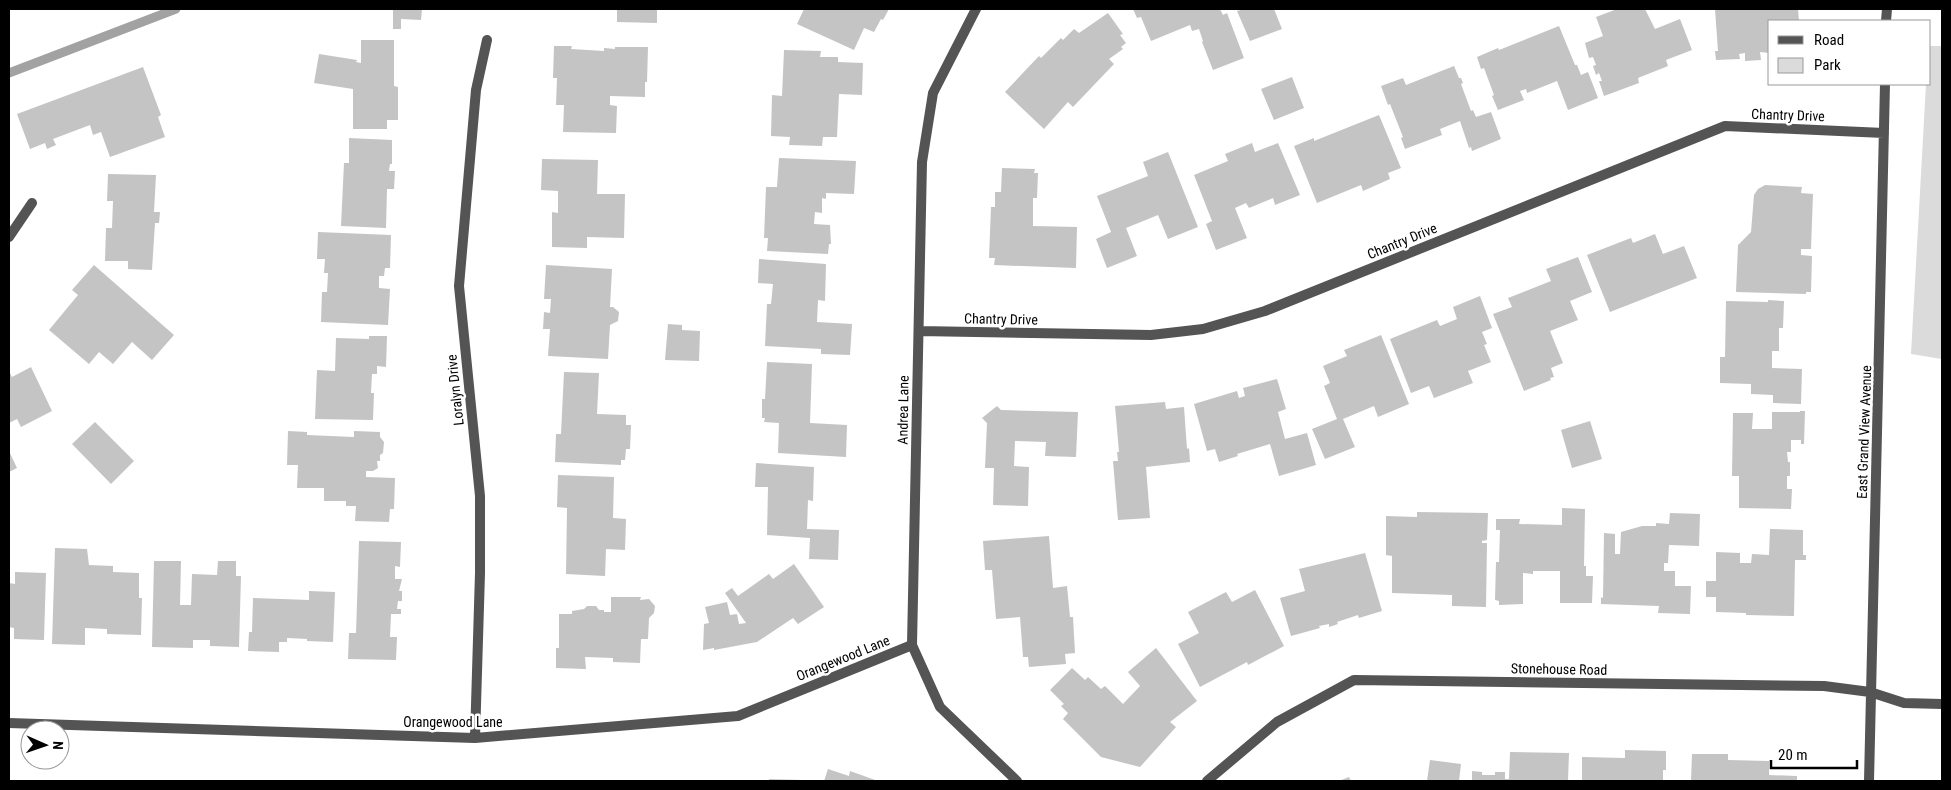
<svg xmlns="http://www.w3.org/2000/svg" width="1951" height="790" viewBox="0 0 1951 790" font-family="'Roboto Condensed',sans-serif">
<rect width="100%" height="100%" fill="#fff"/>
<path fill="#dbdbdb" d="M1930 46H1942V359L1911 354 1926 84H1930Z"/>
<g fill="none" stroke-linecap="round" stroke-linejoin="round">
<path stroke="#a2a2a2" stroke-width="9" d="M9 73 176 9"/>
</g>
<path fill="#c4c4c4" d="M393 9H422L421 20 401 19V29H393Z
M617 9H657V23L617 22Z
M804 9H889L883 20 881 19 874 32 864 28 854 50 797 24Z
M1133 9H1220L1223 15 1227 13 1244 58 1213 70 1202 42 1203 41 1199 29 1192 31 1190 25 1151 41 1141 17 1137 18Z
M1244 9H1274L1282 29 1250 41 1237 11Z
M1617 9H1645L1655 29 1680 19 1692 50 1666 60 1668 66 1638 78 1639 83 1604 96 1599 81H1602L1599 73 1596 75 1593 66 1596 65 1593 57 1589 58 1585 43 1603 36 1596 17Z
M1715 9H1798L1799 21H1770V53L1760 52 1761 60 1745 61V53L1739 54 1740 59 1716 60 1715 51H1718Z
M1108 13 1123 34 1120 35 1126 43 1121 47 1123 49 1109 59 1114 64 1073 107 1068 102 1044 129 1005 92 1039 56 1041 58 1061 38 1063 40 1074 29 1079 33Z
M1559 26 1575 65H1577L1581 75 1588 72 1598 98 1568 110 1557 81 1527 93 1526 89 1520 91 1524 100 1498 110 1492 96 1494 95 1484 68 1481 69 1477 57 1498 48 1499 50Z
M361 40H394V86L398 87V120H387V129H353V89L314 83 319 54 357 60 356 62 361 63Z
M554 46H572L571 49 604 51V48L615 49V47H648L647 82H645V97L610 96V105L617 106 616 133 563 132 564 105H556L557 78H553Z
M784 50 821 51 820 57H838V62L863 63 862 95 839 94 837 137H823L822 146 789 145 790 137 771 136 772 95 782 96Z
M1454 66 1459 78H1461L1463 83 1461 84 1471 111 1473 110 1476 117 1491 112 1501 139 1472 151 1471 147 1469 148 1460 121 1440 129 1442 135 1405 149 1401 138 1403 137 1390 104 1388 105 1381 86 1403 78 1406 85Z
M143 67 161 115 158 117 165 137 110 157 101 132 93 135 90 125 53 139 56 145 47 149 45 143 30 149 17 114Z
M1292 77 1304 108 1274 120 1261 89Z
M1379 115 1401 168 1388 173 1390 179 1363 191 1361 185 1317 203 1294 146 1314 138V141Z
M349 138 392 140V164H390L389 171H395L394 189H387L386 228 341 226 344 163H349Z
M1252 143 1255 152 1278 143 1300 195 1275 205 1273 198 1249 208 1246 203 1235 208 1247 238 1216 250 1206 224 1212 221 1194 175 1228 161 1225 154Z
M1168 152 1198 227 1168 239 1158 215 1126 228 1137 256 1107 268 1096 239 1111 232 1097 196 1148 176 1143 162Z
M779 158 856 161 854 194 826 193V199L822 198V213L815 212 814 224 830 225 831 244H829L828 254 767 251 768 238H764L766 187H777Z
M542 159 598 160 597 194H625L624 238 587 237V248L552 247V212L558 213V191L541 190Z
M1002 168 1035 169 1034 173H1038L1037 198H1033V226L1077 227 1076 268 994 265 995 258H989L991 207H995V192H1001Z
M108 174 156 175 154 212H160L159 223H155L152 270 128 269V261H105L106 228H112L113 201H107Z
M1765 185 1802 187 1801 193 1813 194 1811 249H1801V255L1812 256 1811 292H1806V294L1736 292 1738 245 1751 232 1754 195 1758 189Z
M318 232 391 235 390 268H385L384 276H379V288L390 289 388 325 321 322 322 292H327L328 273H324L325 259H317Z
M1655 234 1663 254 1684 246 1697 278 1610 312 1587 255 1631 238 1633 243Z
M1578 257 1592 292 1570 301 1578 320 1550 331 1563 363 1551 368 1554 377 1550 378 1551 380 1524 391 1493 314 1512 307 1508 298 1551 281 1546 269Z
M759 259 826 264 825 301 818 300 817 322 852 324 850 355 821 354V349L765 346 767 304H771L773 284 758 283Z
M94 265 174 335 152 360 132 342 113 364 99 352 89 364 49 330 78 295 72 290Z
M546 265 612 269 610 307H613L619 312 618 321 610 325 608 359 548 356 550 329H543L544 312 550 313 551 299H544Z
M1480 296 1492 328 1482 332 1487 344 1484 345 1491 362 1468 371 1473 383 1434 398 1429 386 1411 393 1390 339 1437 320 1440 326 1457 319 1453 307Z
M1768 300 1784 301 1783 328H1779V351H1772V368L1802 369 1801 404 1773 403V395L1751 394V384L1720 383V357H1725L1726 301 1768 302Z
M668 324 682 325V330L700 331 699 361 665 360Z
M1381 335 1409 404 1378 417 1374 406 1343 419 1355 447 1325 459 1312 429 1337 419 1324 386 1330 383 1323 366 1347 356 1344 350Z
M369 336H387L386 367 377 366V374H372L371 393H374L373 420 315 419 317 370 335 371 336 338 369 339Z
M767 362 812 364 810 423 847 425 846 457 778 453 779 423 764 422 765 418H762V399H765Z
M31 367 52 411 21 427 17 419 9 423V371L12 377Z
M564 372 599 373 597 414 626 415V425H631L630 449H626L625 460H621V465L555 462 556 434H561Z
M1277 379 1286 409 1278 412 1285 439 1307 433 1316 465 1279 476 1270 444 1237 454 1238 456 1219 462 1215 449 1207 451 1194 404 1237 391 1239 398 1245 396 1243 388Z
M1165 402 1166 409 1184 407 1187 449 1189 448 1190 462 1146 467 1150 518 1118 520 1113 461H1118L1117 452H1119L1115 406Z
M997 406 1001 410 1078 412 1076 457 1045 456 1046 442 1015 441 1014 466 1029 467 1028 506 993 505 994 468H985L987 423 982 418Z
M1800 411H1805L1804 444H1801V440H1791V452H1787L1788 462H1790V476H1787V489H1792L1791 509 1739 508V476H1732L1733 413H1753L1752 429H1772V412H1800Z
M1590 421 1602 459 1572 468 1561 430Z
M95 422 134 461 111 484 72 444Z
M288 431 307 432V435L354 437V431L380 432V437L384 442 383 453 380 455V461H377L378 468 373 471H366V477L395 478 394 509H390L389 522 355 521 356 506H346V501H324V488H297L298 465H287Z
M9 451 17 468 9 472Z
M756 463 814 467 813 501 808 500 807 529 839 530 838 560 809 559 810 538 767 535 768 487H755Z
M558 475 614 477 613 518 626 519 625 550 606 549 605 576 566 574 567 508 557 507Z
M1562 508 1585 509 1584 566H1586V576H1593L1592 603H1560V571H1533V574L1523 573V604L1499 605V601L1495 600 1496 562H1499L1500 530H1496V519H1520L1519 524 1562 525Z
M1417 512 1488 513 1487 540 1482 541V543H1487L1486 607 1452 606V595L1392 593V556L1386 555V516L1417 517Z
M1670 513 1700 514 1699 546 1669 545 1668 563H1664V571H1675V586H1691L1690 614 1658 613 1659 606 1601 604V597L1603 598 1604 533 1615 534V554H1620L1621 532 1642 526H1656V523L1669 524Z
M1770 529 1803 530V555H1806V560H1795L1794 616 1746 615V613L1716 612V597H1706V581H1716V552L1740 553V563H1751L1752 554 1769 555Z
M1049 536 1053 588 1067 586 1070 617H1073L1075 653 1065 654 1066 664 1029 667 1028 657H1023L1020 617 996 619 992 570H985L983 541Z
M359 541 401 542 400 567 395 566V579H402L399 591H402V601H398L397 609H401V614H391L390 637H397L396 660 348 659 349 633H356Z
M55 548 87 549 89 565 113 566V572L139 573V598H142L141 635 107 634V629L85 628V645L52 644Z
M1365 553 1382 611 1359 618 1358 615 1337 622 1338 624 1329 627V624L1319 626 1320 628 1291 636 1280 598 1305 591 1299 569Z
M154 561H181L180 605H191L192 574 217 575 218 561H236V576H241L239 647 210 646V640H193V648L152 647Z
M794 564 824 607 798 624 793 618 757 642 714 650V648L703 650 704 624 709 623 705 607 727 602 730 615 737 614 739 624 746 623 725 593 732 588 738 596 769 574 773 579Z
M15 572 46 573 44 640 14 639V628L9 627V583L15 584Z
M1255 590 1284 646 1248 665 1247 662 1200 687 1178 644 1199 633 1188 612 1226 592 1232 602Z
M309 591 335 592 333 642 307 641V639L287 638V642H279V652L248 651 249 632H252L253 598 309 600Z
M611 597H641L640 600 649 599 655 606 654 613 649 618 648 639H641L640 663 613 662V658L585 657 586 669 556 668V648H559V614H572V611L584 609 587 606H596L599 610H604V612H611Z
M1156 648 1197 701 1170 722 1176 727 1140 767 1101 757 1063 719 1068 713 1061 706 1064 704 1050 690 1072 668 1085 680 1088 677 1101 689 1105 686 1123 704 1140 686 1128 672Z
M1625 750 1666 751V770H1663V781H1582V757L1625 758Z
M1510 752 1569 753 1568 781H1472V771L1482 772V775H1495V772H1505V779H1509Z
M1692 754H1728V760L1769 761V775L1797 776V781H1691Z
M1430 760 1461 764 1459 781H1427Z
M828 769 849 776 850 771 878 781H824Z
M1349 777 1351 781H1339Z
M769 779 803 780V781H769Z"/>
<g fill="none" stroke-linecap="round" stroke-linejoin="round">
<path stroke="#545454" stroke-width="10" d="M976 9 933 93 922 162 912 645 940 707 1017 781
M1886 21 1887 9
M9 237 32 203
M919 331 1151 335 1203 329 1265 311 1725 126 1884 133
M9 723 475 738 738 716 912 645
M475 738 480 573V496L459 286 476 90 487 40
M1207 781 1277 722 1354 680 1824 686 1870 692 1904 703 1942 704
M1869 781 1885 84"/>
</g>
<g text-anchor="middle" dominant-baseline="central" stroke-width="5" stroke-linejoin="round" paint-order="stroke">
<g font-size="14" fill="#000" stroke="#fff">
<text transform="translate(1788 115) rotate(2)">Chantry Drive</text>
<text transform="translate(1402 241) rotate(-22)">Chantry Drive</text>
<text transform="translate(1001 319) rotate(1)">Chantry Drive</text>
<text transform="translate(455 390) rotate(-96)">Loralyn Drive</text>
<text transform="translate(903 410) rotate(-89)">Andrea Lane</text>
<text transform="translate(1864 432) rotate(-88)">East Grand View Avenue</text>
<text transform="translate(843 658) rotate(-22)">Orangewood Lane</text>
<text transform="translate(1559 669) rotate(1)">Stonehouse Road</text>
<text x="453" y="722">Orangewood Lane</text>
</g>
</g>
<rect width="1951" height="790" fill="none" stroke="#000000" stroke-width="20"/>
<rect x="1768" y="20" width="162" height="65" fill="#ffffff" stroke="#999999"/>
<rect x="1778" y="36" width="25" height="8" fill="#545454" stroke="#999999"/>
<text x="1814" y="45" font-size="15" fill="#000000">Road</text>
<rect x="1778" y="58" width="25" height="15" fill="#dbdbdb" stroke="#999999"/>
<text x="1814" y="70" font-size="15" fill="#000000">Park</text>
<g transform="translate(45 745) rotate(92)"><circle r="24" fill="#ffffff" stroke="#999999"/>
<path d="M0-4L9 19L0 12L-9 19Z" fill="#000000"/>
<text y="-8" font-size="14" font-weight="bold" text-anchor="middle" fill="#000000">N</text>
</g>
<path d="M1771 760v8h86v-8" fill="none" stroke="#000000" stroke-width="2.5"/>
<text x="1778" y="760" font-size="15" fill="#000000" stroke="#ffffff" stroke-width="4" paint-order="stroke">20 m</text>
</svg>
